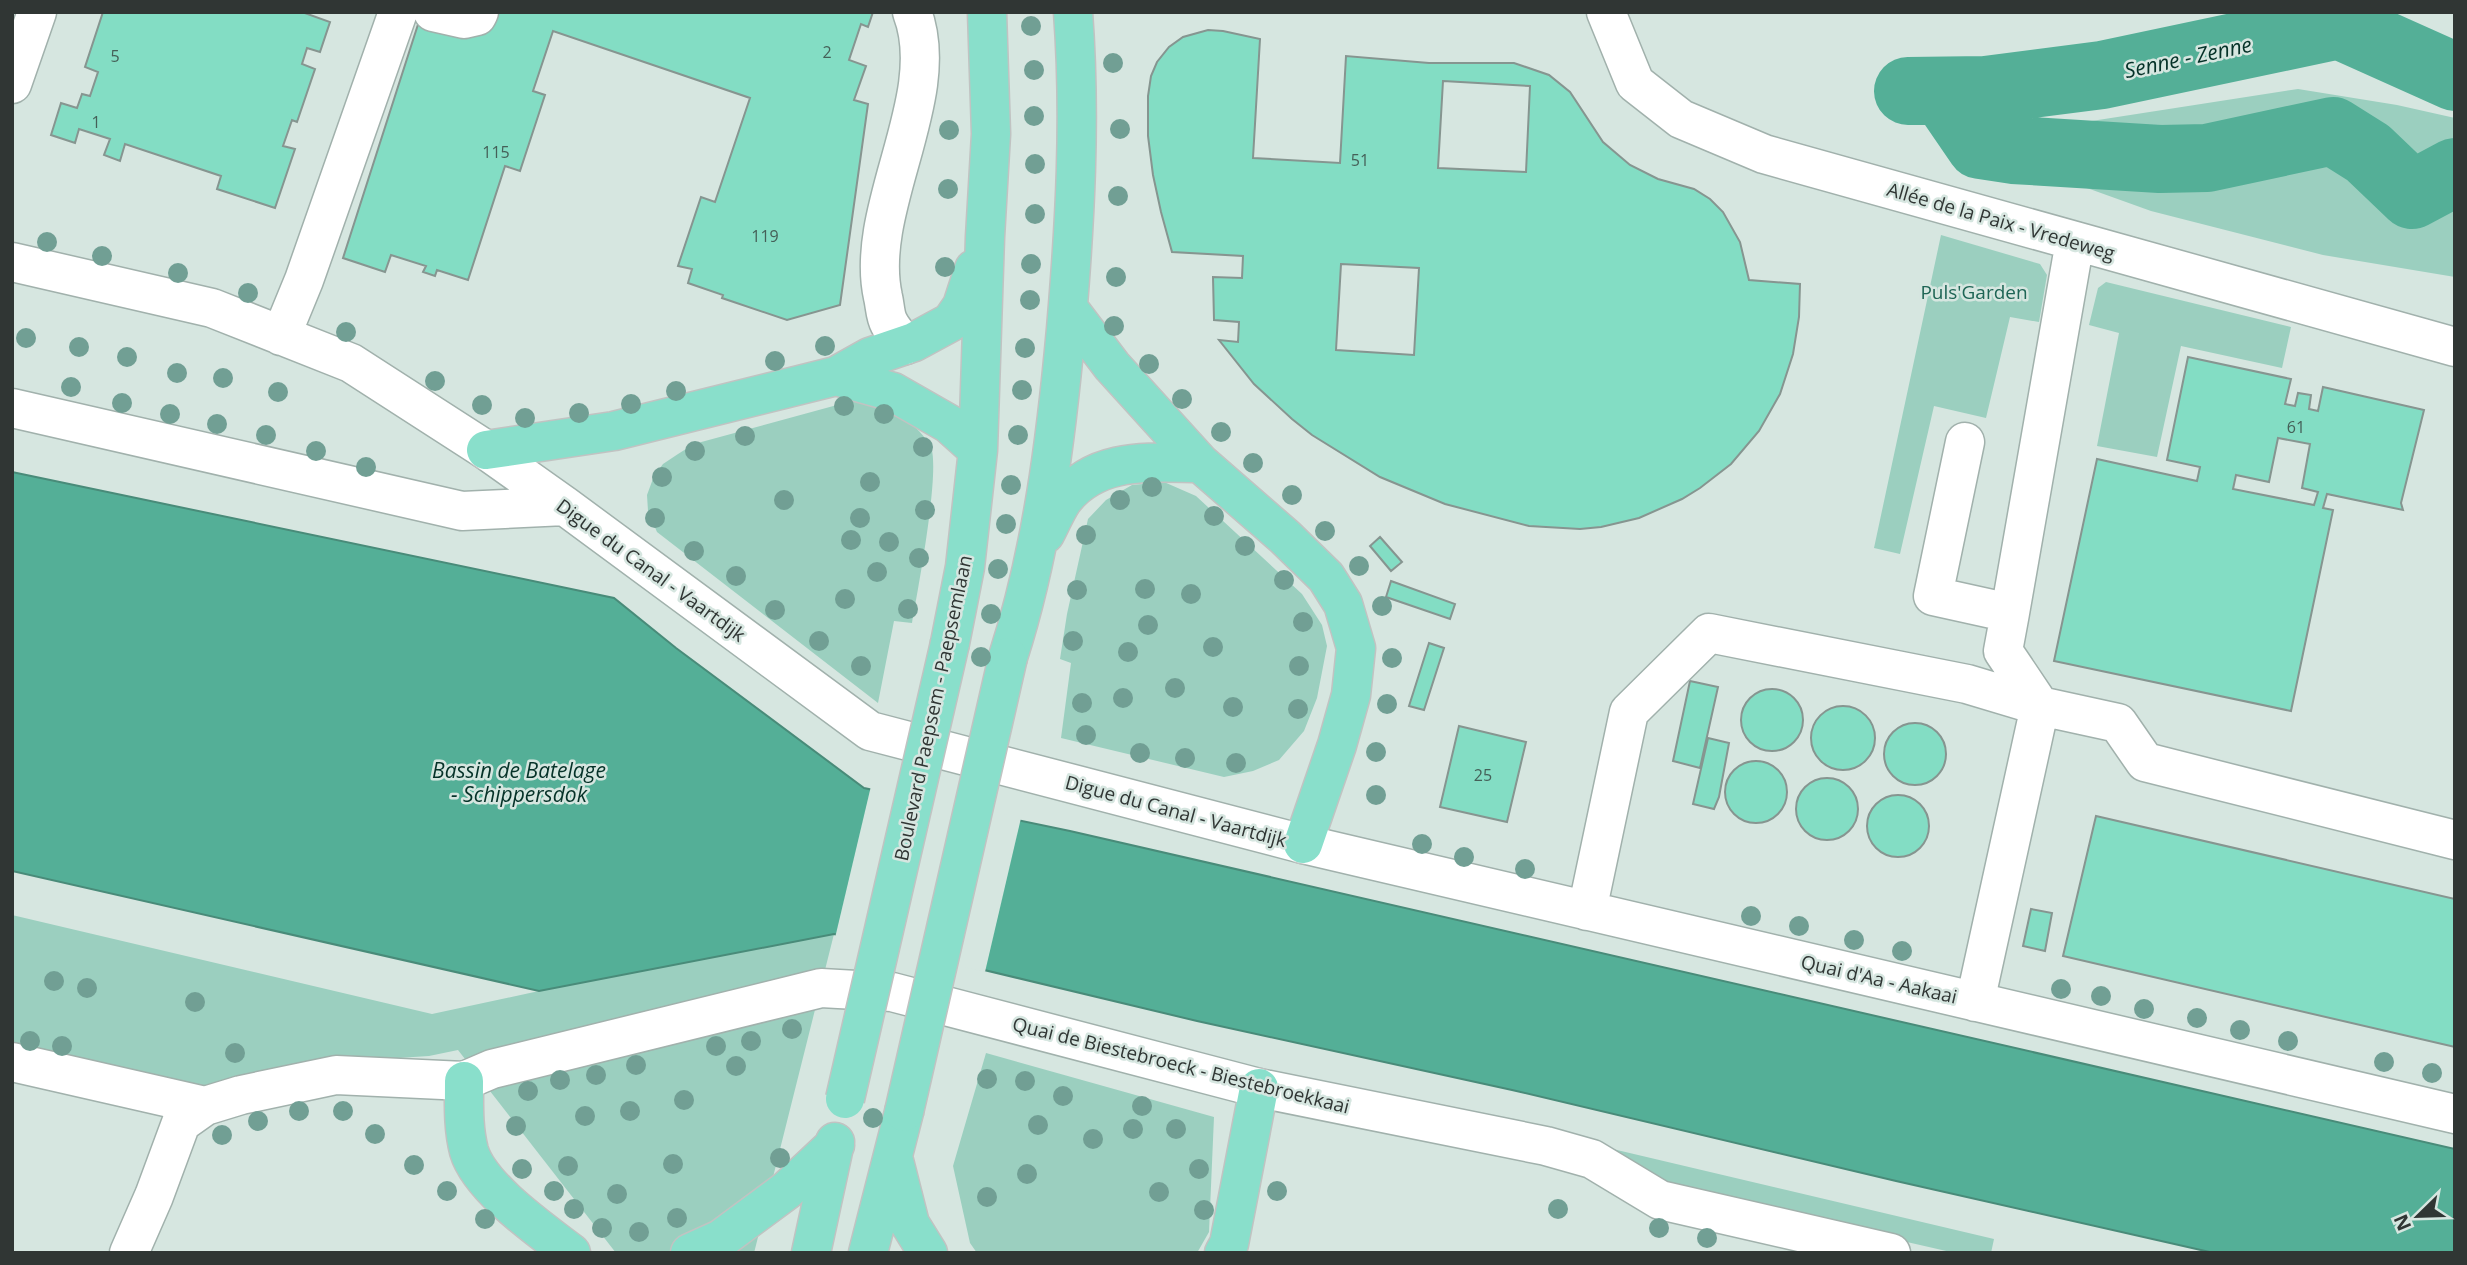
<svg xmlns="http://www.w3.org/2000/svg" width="2467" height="1265" viewBox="0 0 2467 1265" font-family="'Open Sans',sans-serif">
<rect width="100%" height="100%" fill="#d6e6e0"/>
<path fill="#9bcfbf" d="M2298 89 2397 105 2455 118V277L2323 255 2151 211 2009 160 2015 133Z
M1941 235 2040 264 2047 275 2039 322 2010 317 1986 418 1934 406 1900 554 1874 548Z
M2106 282 2291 327 2282 368 2181 346 2157 457 2097 446 2119 333 2089 325 2098 288Z
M859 399C887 409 913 418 930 445 942 464 917 594 912 623L894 621 878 703 657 532 648 511 647 495 654 476 663 464 678 454 694 444Z
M1164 482 1196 496 1302 594 1322 625 1327 646 1317 698 1304 731 1279 760 1253 771 1224 777 1061 738 1071 663 1060 659 1067 614 1088 519 1106 500 1132 485Z
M12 915 432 1014 539 991 834 934 754 1253H616L458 1050 429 1056 351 1061 192 1088 12 1045Z
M986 1053 1214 1117 1209 1232 1197 1253H977L970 1243 953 1166Z
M1600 1146 1994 1239 1991 1253H1955L1719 1199 1653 1179Z"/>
<path fill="#54af97" stroke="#498b79" stroke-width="2" d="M12 472 614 598 676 648 864 788 1070 831 2455 1149V1253H2214L1896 1181 1512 1090 1197 1021 834 934 539 991 12 871Z"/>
<path fill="#d6e6e0" d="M871 786 1021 818 985 972 835 938Z"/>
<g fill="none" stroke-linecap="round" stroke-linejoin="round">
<path stroke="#54af97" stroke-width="68" d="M1908 91 1986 90 2102 75 2339 25 2455 77
M1943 91 1980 145 2013 150 2160 159 2207 158 2333 131 2368 153 2412 195 2455 172"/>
</g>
<path fill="#83ddc4" stroke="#869590" stroke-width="2" fill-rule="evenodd" d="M103 12H302L330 22 320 52 307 48 302 64 315 69 297 122 292 120 283 146 295 149 275 208 217 189 221 176 125 144 120 161 104 155 110 139 79 129 75 143 51 135 61 103 77 108 82 94 90 96 98 72 85 67Z
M422 12H873L868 27 861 24 849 60 866 66 854 100 868 104 840 305 787 320 722 298 723 295 688 283 692 269 678 266 701 197 715 202 750 98 553 31 533 91 545 95 520 171 505 166 468 280 437 270 435 276 423 272 426 266 391 255 385 272 343 258Z
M1208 30 1223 31 1260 39 1253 158 1340 163 1346 56 1429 63H1514L1549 75 1570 92 1603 142 1630 165 1658 179 1694 189 1710 199 1723 212 1740 242 1749 280 1800 284 1799 317 1793 354 1780 394 1759 431 1731 464 1700 488 1682 499 1639 518 1601 527 1580 529 1529 526 1445 504 1380 477 1312 435 1292 419 1254 384 1219 340 1238 342 1239 322 1214 320 1213 277 1242 278 1243 256 1172 252 1161 212 1153 175 1148 136V96L1151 76 1157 62 1169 47 1183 37ZM1443 81 1530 86 1526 172 1438 168ZM1341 264 1419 268 1414 355 1336 350Z
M2188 357 2291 379 2285 404 2295 406 2298 393 2311 395 2309 409 2318 411 2323 387 2424 410 2401 503 2403 510 2327 494 2323 508 2333 510 2291 711 2054 661 2097 459 2197 481 2200 467 2167 460ZM2278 438 2310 444 2302 488 2318 492 2314 505 2233 489 2236 475 2269 482Z
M1380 537 1402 562 1391 571 1370 546Z
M1391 581 1455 604 1450 619 1386 597Z
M1429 643 1444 648 1424 710 1409 706Z
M1690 681 1718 687 1700 768 1673 761Z
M1741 720a31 31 0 1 1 62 0a31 31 0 1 1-62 0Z
M1811 738a32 32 0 1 1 64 0a32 32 0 1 1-64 0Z
M1884 754a31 31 0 1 1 62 0a31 31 0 1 1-62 0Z
M1459 726 1526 742 1507 822 1440 807Z
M1708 738 1729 743 1719 797 1714 809 1693 804Z
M1725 792a31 31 0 1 1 62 0a31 31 0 1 1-62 0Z
M1796 809a31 31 0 1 1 62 0a31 31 0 1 1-62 0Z
M1867 826a31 31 0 1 1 62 0a31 31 0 1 1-62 0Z
M2096 816 2455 899V1047L2063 956Z
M2031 909 2052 913 2045 951 2023 946Z"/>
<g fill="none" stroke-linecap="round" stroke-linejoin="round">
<defs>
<path id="minor" d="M433 12 464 19 477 16 479 12
M1606 12 1635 83 1681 119 1764 154 2455 347
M12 84 37 12
M12 262 212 308 351 363 486 450 565 506 870 731 1303 844 2455 1114
M281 336 304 280 398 12
M905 345C900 338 893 331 889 323 885 316 885 305 883 297 863 208 945 97 912 12
M12 408 462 511 565 506
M1965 442 1933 596 2010 613 2075 241
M1587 911 1629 712 1709 633 1967 684 2040 706 2003 651 2010 613
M1975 1002 2040 706 2118 723 2145 762 2455 840
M12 1062 205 1106
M129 1253 154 1196 181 1123 205 1106 241 1095 336 1075 464 1081 492 1069 821 988 892 992 1259 1088 1546 1146 1592 1159 1660 1200 1891 1253"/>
<path id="major" d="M1068 308 1112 366 1200 463 1285 537 1326 577 1343 604 1356 648 1351 695 1337 745 1303 844
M836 376 893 392 949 424 978 450
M486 450 614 431 836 376 870 357 914 342 951 322 962 306 974 269
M1045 534C1051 523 1056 510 1063 500 1097 456 1151 463 1200 463
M950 643 965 567 978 450 985 237 991 134 987 12
M1008 657C1042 551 1056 440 1066 329 1075 224 1081 118 1073 12
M464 1081C464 1105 463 1128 469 1151 480 1188 541 1230 571 1253
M894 1161 910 1224 928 1253
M690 1253 721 1239 787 1190 835 1145
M811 1253 835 1142
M868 1253 904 1112
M1224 1253 1229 1244 1259 1088"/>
</defs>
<use href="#minor" stroke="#a1b1ac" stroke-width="41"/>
<use href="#major" stroke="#c1c3c2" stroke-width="41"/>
<use href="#minor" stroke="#fff" stroke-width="38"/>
<use href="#major" stroke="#89dfcb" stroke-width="38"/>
<defs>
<path id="major-bridge" d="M845 1099 950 643
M904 1112 1008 657"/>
</defs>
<use href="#major-bridge" stroke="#c1c3c2" stroke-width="41" stroke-linecap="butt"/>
<use href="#major-bridge" stroke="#89dfcb" stroke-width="38"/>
</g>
<g fill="#719f94">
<circle cx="1031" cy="26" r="10"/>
<circle cx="1113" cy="63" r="10"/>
<circle cx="1034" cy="70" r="10"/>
<circle cx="1034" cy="116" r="10"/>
<circle cx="1120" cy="129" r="10"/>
<circle cx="949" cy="130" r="10"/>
<circle cx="1035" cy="164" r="10"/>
<circle cx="948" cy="189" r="10"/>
<circle cx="1118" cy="196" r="10"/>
<circle cx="1035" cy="214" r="10"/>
<circle cx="47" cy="242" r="10"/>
<circle cx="102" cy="256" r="10"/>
<circle cx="1031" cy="264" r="10"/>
<circle cx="945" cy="267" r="10"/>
<circle cx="178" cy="273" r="10"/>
<circle cx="1116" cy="277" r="10"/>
<circle cx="248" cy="293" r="10"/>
<circle cx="1030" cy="300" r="10"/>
<circle cx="1114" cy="326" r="10"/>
<circle cx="346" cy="332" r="10"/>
<circle cx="26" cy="338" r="10"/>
<circle cx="825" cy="346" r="10"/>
<circle cx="79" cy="347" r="10"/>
<circle cx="1025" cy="348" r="10"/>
<circle cx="127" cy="357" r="10"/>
<circle cx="775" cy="361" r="10"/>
<circle cx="1149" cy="364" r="10"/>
<circle cx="177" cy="373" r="10"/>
<circle cx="223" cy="378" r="10"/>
<circle cx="435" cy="381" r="10"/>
<circle cx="71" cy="387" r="10"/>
<circle cx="1022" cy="390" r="10"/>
<circle cx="676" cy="391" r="10"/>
<circle cx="278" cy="392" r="10"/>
<circle cx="1182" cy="399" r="10"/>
<circle cx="122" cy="403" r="10"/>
<circle cx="631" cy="404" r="10"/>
<circle cx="482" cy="405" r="10"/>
<circle cx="844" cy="406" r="10"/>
<circle cx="579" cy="413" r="10"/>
<circle cx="170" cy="414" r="10"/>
<circle cx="884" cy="414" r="10"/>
<circle cx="525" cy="418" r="10"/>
<circle cx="217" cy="424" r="10"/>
<circle cx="1221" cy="432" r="10"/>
<circle cx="266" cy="435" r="10"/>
<circle cx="1018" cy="435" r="10"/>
<circle cx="745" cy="436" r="10"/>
<circle cx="923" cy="447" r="10"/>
<circle cx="316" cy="451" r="10"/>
<circle cx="695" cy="451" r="10"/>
<circle cx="1253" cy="463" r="10"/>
<circle cx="366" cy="467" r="10"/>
<circle cx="662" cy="477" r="10"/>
<circle cx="870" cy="482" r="10"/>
<circle cx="1011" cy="485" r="10"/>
<circle cx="1152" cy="487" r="10"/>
<circle cx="1292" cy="495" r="10"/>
<circle cx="784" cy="500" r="10"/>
<circle cx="1120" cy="500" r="10"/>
<circle cx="925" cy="510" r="10"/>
<circle cx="1214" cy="516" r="10"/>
<circle cx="655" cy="518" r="10"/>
<circle cx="860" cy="518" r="10"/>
<circle cx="1006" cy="524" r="10"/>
<circle cx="1325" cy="531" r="10"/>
<circle cx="1086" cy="535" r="10"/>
<circle cx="851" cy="540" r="10"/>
<circle cx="889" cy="542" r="10"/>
<circle cx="1245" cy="546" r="10"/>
<circle cx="694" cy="551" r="10"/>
<circle cx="919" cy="558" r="10"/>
<circle cx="1359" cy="566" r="10"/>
<circle cx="998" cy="569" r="10"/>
<circle cx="877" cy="572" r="10"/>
<circle cx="736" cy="576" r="10"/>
<circle cx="1284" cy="580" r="10"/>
<circle cx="1145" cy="589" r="10"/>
<circle cx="1077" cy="590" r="10"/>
<circle cx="1191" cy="594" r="10"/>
<circle cx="845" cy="599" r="10"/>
<circle cx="1382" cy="606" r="10"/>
<circle cx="908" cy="609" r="10"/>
<circle cx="775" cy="610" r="10"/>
<circle cx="991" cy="614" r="10"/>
<circle cx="1303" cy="622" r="10"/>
<circle cx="1148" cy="625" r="10"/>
<circle cx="819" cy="641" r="10"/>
<circle cx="1073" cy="641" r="10"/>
<circle cx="1213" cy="647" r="10"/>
<circle cx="1128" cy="652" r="10"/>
<circle cx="981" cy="657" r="10"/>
<circle cx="1392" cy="658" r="10"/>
<circle cx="861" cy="666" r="10"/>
<circle cx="1299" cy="666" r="10"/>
<circle cx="1175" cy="688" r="10"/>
<circle cx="1123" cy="698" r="10"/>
<circle cx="1082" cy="703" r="10"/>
<circle cx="1387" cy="704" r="10"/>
<circle cx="1233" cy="707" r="10"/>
<circle cx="1298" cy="709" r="10"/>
<circle cx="1086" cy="735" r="10"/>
<circle cx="1376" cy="752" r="10"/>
<circle cx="1140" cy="753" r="10"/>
<circle cx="1185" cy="758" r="10"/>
<circle cx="1236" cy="763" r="10"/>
<circle cx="1376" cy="795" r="10"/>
<circle cx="1422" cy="844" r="10"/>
<circle cx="1464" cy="857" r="10"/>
<circle cx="1525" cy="869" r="10"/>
<circle cx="1751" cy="916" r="10"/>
<circle cx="1799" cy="926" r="10"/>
<circle cx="1854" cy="940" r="10"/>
<circle cx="1902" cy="951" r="10"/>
<circle cx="54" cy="981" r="10"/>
<circle cx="87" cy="988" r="10"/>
<circle cx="2061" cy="989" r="10"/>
<circle cx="2101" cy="996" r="10"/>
<circle cx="195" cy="1002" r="10"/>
<circle cx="2144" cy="1009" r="10"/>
<circle cx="2197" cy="1018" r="10"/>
<circle cx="792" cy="1029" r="10"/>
<circle cx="2240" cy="1030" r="10"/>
<circle cx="30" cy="1041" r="10"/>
<circle cx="751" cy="1041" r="10"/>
<circle cx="2288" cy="1041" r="10"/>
<circle cx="62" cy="1046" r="10"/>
<circle cx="716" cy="1046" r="10"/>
<circle cx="235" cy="1053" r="10"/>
<circle cx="2384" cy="1062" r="10"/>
<circle cx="636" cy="1065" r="10"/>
<circle cx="736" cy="1066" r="10"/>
<circle cx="2432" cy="1073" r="10"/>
<circle cx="596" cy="1075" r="10"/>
<circle cx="987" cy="1079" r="10"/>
<circle cx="560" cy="1080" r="10"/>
<circle cx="1025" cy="1081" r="10"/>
<circle cx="528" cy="1091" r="10"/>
<circle cx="1063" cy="1096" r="10"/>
<circle cx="684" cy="1100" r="10"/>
<circle cx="1142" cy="1106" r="10"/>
<circle cx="299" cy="1111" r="10"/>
<circle cx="343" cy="1111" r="10"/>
<circle cx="630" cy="1111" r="10"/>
<circle cx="585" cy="1116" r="10"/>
<circle cx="873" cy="1118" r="10"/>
<circle cx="258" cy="1121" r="10"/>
<circle cx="1038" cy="1125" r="10"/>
<circle cx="516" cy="1126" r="10"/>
<circle cx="1133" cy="1129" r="10"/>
<circle cx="1176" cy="1129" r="10"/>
<circle cx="375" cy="1134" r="10"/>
<circle cx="222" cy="1135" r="10"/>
<circle cx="1093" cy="1139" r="10"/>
<circle cx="780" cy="1158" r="10"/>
<circle cx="673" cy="1164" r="10"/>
<circle cx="414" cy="1165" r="10"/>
<circle cx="568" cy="1166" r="10"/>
<circle cx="522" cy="1169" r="10"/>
<circle cx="1199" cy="1169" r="10"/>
<circle cx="1027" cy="1174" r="10"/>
<circle cx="447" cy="1191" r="10"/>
<circle cx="554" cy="1191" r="10"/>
<circle cx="1277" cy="1191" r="10"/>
<circle cx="1159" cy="1192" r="10"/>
<circle cx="617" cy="1194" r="10"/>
<circle cx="987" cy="1197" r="10"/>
<circle cx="574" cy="1209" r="10"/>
<circle cx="1558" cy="1209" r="10"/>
<circle cx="1204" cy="1210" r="10"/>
<circle cx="677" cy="1218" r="10"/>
<circle cx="485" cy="1219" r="10"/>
<circle cx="602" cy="1228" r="10"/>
<circle cx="1659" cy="1228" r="10"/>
<circle cx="639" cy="1232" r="10"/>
<circle cx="1707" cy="1238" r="10"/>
</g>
<g text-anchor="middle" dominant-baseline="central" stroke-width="5" stroke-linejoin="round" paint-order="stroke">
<g font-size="16" fill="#456058">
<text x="827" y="52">2</text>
<text x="115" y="56">5</text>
<text x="96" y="122">1</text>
<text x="496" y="152">115</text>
<text x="1360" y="160">51</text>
<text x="765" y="236">119</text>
<text x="2296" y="427">61</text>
<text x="1483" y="775">25</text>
</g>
<g font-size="19" fill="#303634" stroke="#d6e6e0">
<text transform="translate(2001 221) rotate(16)">Allée de la Paix - Vredeweg</text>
<text transform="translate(651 570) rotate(36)">Digue du Canal - Vaartdijk</text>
<text transform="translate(933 708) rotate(-78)">Boulevard Paepsem - Paepsemlaan</text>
<text transform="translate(1176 811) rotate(15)">Digue du Canal - Vaartdijk</text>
<text transform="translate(1879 979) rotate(13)">Quai d'Aa - Aakaai</text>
<text transform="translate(1181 1065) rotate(14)">Quai de Biestebroeck - Biestebroekkaai</text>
</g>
<g font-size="19" fill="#1e6555" stroke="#d6e6e0">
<text x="1974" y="292">Puls'Garden</text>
</g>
<g font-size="21" font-style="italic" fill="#053228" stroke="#d6e6e0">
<text transform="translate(2188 57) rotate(-12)">Senne - Zenne</text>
<text x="519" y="770">Bassin de Batelage<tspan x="519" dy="24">- Schippersdok</tspan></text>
</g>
</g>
<rect width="2467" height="1265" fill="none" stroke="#303634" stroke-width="28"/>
<g transform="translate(2418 1216) rotate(247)" stroke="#d6e6e0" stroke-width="5" paint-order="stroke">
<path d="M0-5L12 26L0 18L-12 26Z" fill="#303634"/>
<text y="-10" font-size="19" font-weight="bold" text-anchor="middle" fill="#303634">N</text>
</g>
</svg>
